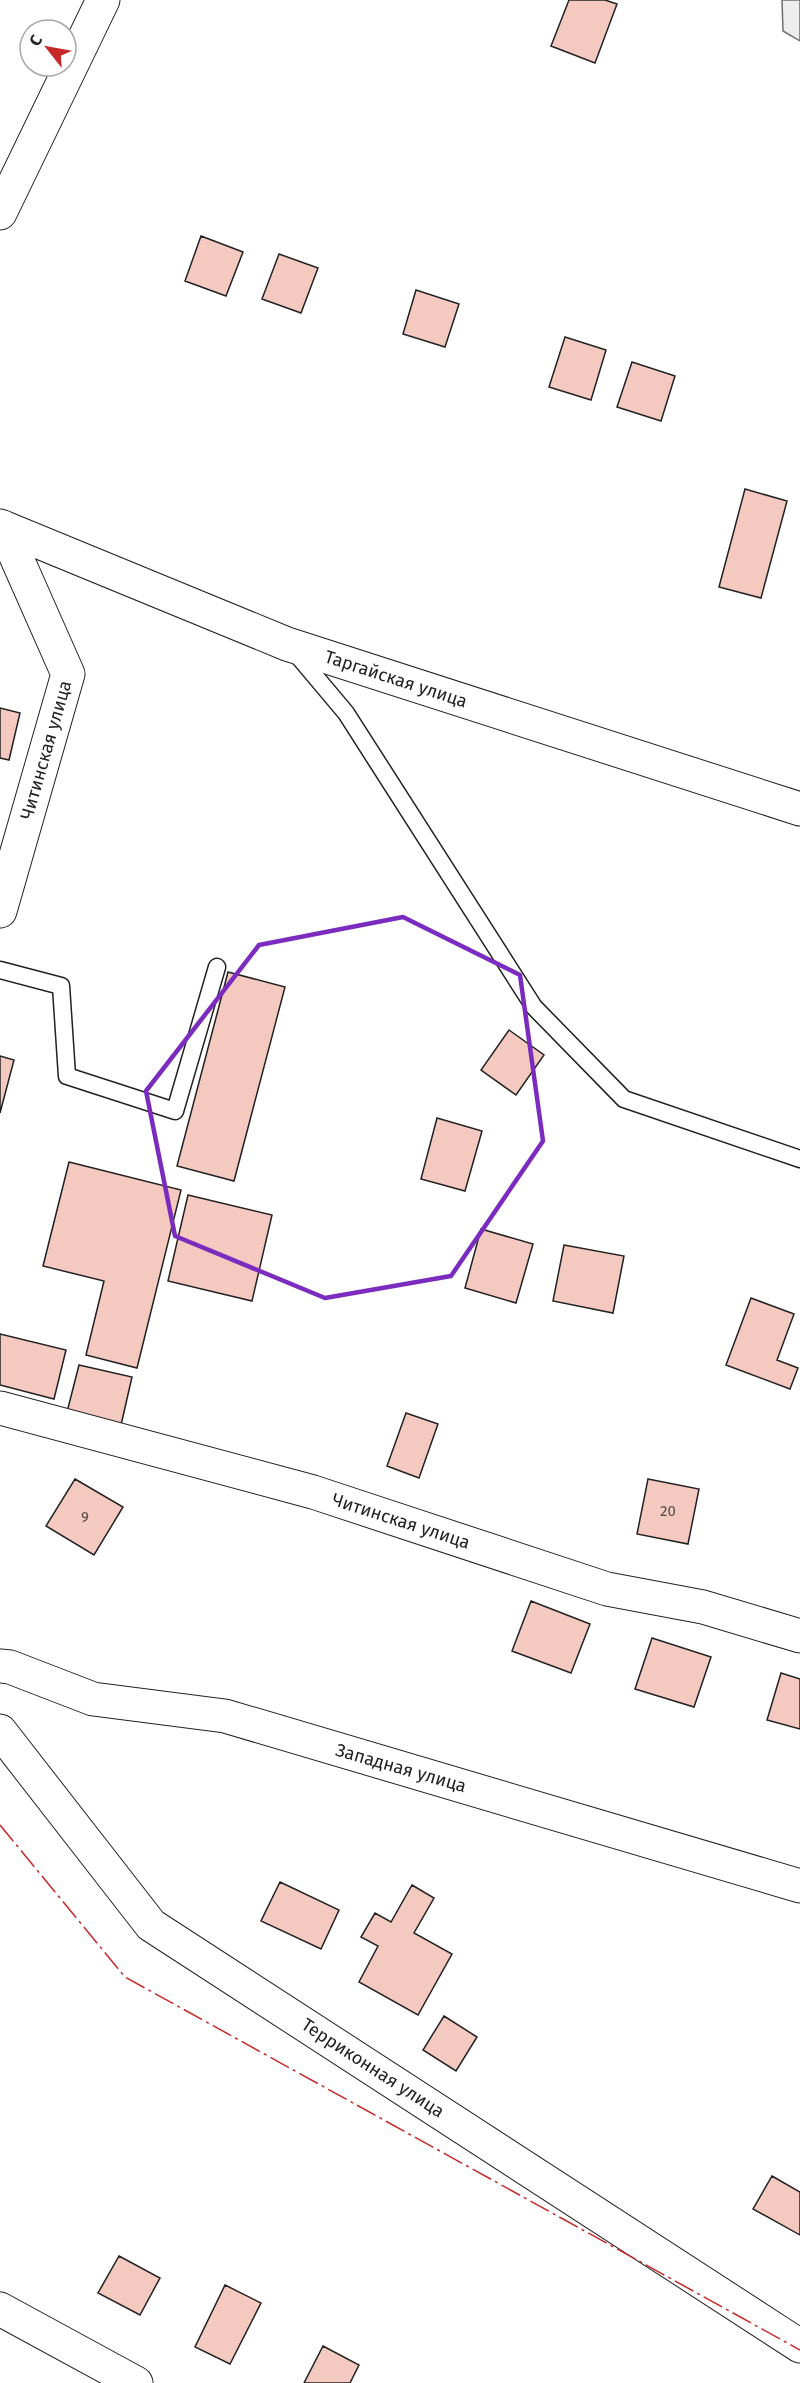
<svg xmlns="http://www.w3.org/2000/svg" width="800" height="2383" viewBox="0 0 800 2383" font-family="'Fira Sans',sans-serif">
<rect width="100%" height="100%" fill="#fff"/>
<path fill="#eee" stroke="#6f6f6f" stroke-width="1.5" d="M782 0H800V41L783 31Z"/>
<path fill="#f3c9c0" stroke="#222" stroke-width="1.5" d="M569 0H605L617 4 595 63 551 46Z
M201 236 243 252 226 296 185 281Z
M279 254 318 268 301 313 262 299Z
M416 290 459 304 445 347 403 334Z
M565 337 606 350 591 400 549 387Z
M632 362 675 376 661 421 617 407Z
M745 489 787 501 761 598 719 587Z
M0 708 20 713 9 760 0 758Z
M228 972 285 987 234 1181 177 1166Z
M509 1030 544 1055 516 1095 481 1070Z
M0 1056 14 1060 0 1113Z
M437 1118 482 1131 465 1191 421 1179Z
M69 1162 181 1190 137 1368 86 1355 104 1281 43 1266Z
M188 1195 272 1215 252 1301 168 1281Z
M481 1229 533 1244 516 1303 465 1288Z
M564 1245 624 1256 613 1313 553 1301Z
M751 1298 794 1314 777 1360 798 1368 790 1389 726 1365Z
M0 1334 66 1350 54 1399 0 1385Z
M79 1365 132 1377 121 1425 67 1412Z
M406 1413 438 1424 419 1478 387 1466Z
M75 1479 123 1507 94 1555 46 1526Z
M648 1479 699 1489 688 1544 637 1534Z
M531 1601 590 1624 571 1673 512 1651Z
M652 1638 711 1657 694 1707 635 1689Z
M781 1673 800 1679V1729L767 1720Z
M280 1882 339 1910 321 1949 261 1921Z
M412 1885 434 1898 414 1933 452 1954 418 2015 359 1982 378 1946 361 1937 375 1913 391 1922Z
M444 2016 477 2037 456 2071 423 2050Z
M772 2176 800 2192V2235L753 2209Z
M119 2256 160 2278 140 2315 98 2293Z
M225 2285 261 2303 230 2364 195 2347Z
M323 2346 359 2365 350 2383H304Z"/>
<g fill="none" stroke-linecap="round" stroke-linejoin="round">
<defs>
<path id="lane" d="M293 650 346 713 534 1007 624 1099 800 1159
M0 970 61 986 67 1076 175 1111 217 967"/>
<path id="street" d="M0 526 287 644 800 809
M0 911 68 674 3 527
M0 1408 313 1492 607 1589 703 1607 800 1636
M0 1666 10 1667 93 1699 225 1716 800 1886
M0 1731 151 1925 800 2346
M0 2309 136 2383"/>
<path id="secondary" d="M0 213 103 0"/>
</defs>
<use href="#lane" stroke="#222" stroke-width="19"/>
<use href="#street" stroke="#222" stroke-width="35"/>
<use href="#secondary" stroke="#222" stroke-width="35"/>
<use href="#lane" stroke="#fff" stroke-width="16"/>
<use href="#street" stroke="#fff" stroke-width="33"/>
<use href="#secondary" stroke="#fff" stroke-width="33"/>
<path stroke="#c62828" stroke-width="1.5" stroke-dasharray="21 4.5 3 4.5" stroke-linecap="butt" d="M0 1825 125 1977 800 2350"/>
</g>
<path fill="none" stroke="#7b2cbf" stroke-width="4.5" stroke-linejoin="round" d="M403 917 520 975 543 1141 451 1276 325 1298 175 1236 146 1091 259 945Z"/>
<g text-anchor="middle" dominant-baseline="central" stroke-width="4.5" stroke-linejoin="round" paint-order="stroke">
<g font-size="15" fill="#564c4a">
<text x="668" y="1511">20</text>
<text x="85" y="1517">9</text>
</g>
<g font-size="18" fill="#222" stroke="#fff">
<text transform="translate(396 679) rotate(18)">Таргайская улица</text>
<text transform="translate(46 750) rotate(-74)">Читинская улица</text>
<text transform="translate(401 1521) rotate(18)">Читинская улица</text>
<text transform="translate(401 1768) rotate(16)">Западная улица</text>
<text transform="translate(373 2068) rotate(33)">Терриконная улица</text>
</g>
</g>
<g transform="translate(48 48) rotate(301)"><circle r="28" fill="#ffffff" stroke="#a7a7a7" stroke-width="1.5"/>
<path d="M0-4.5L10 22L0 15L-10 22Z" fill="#c62828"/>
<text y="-9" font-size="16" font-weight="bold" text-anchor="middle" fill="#222222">С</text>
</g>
</svg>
